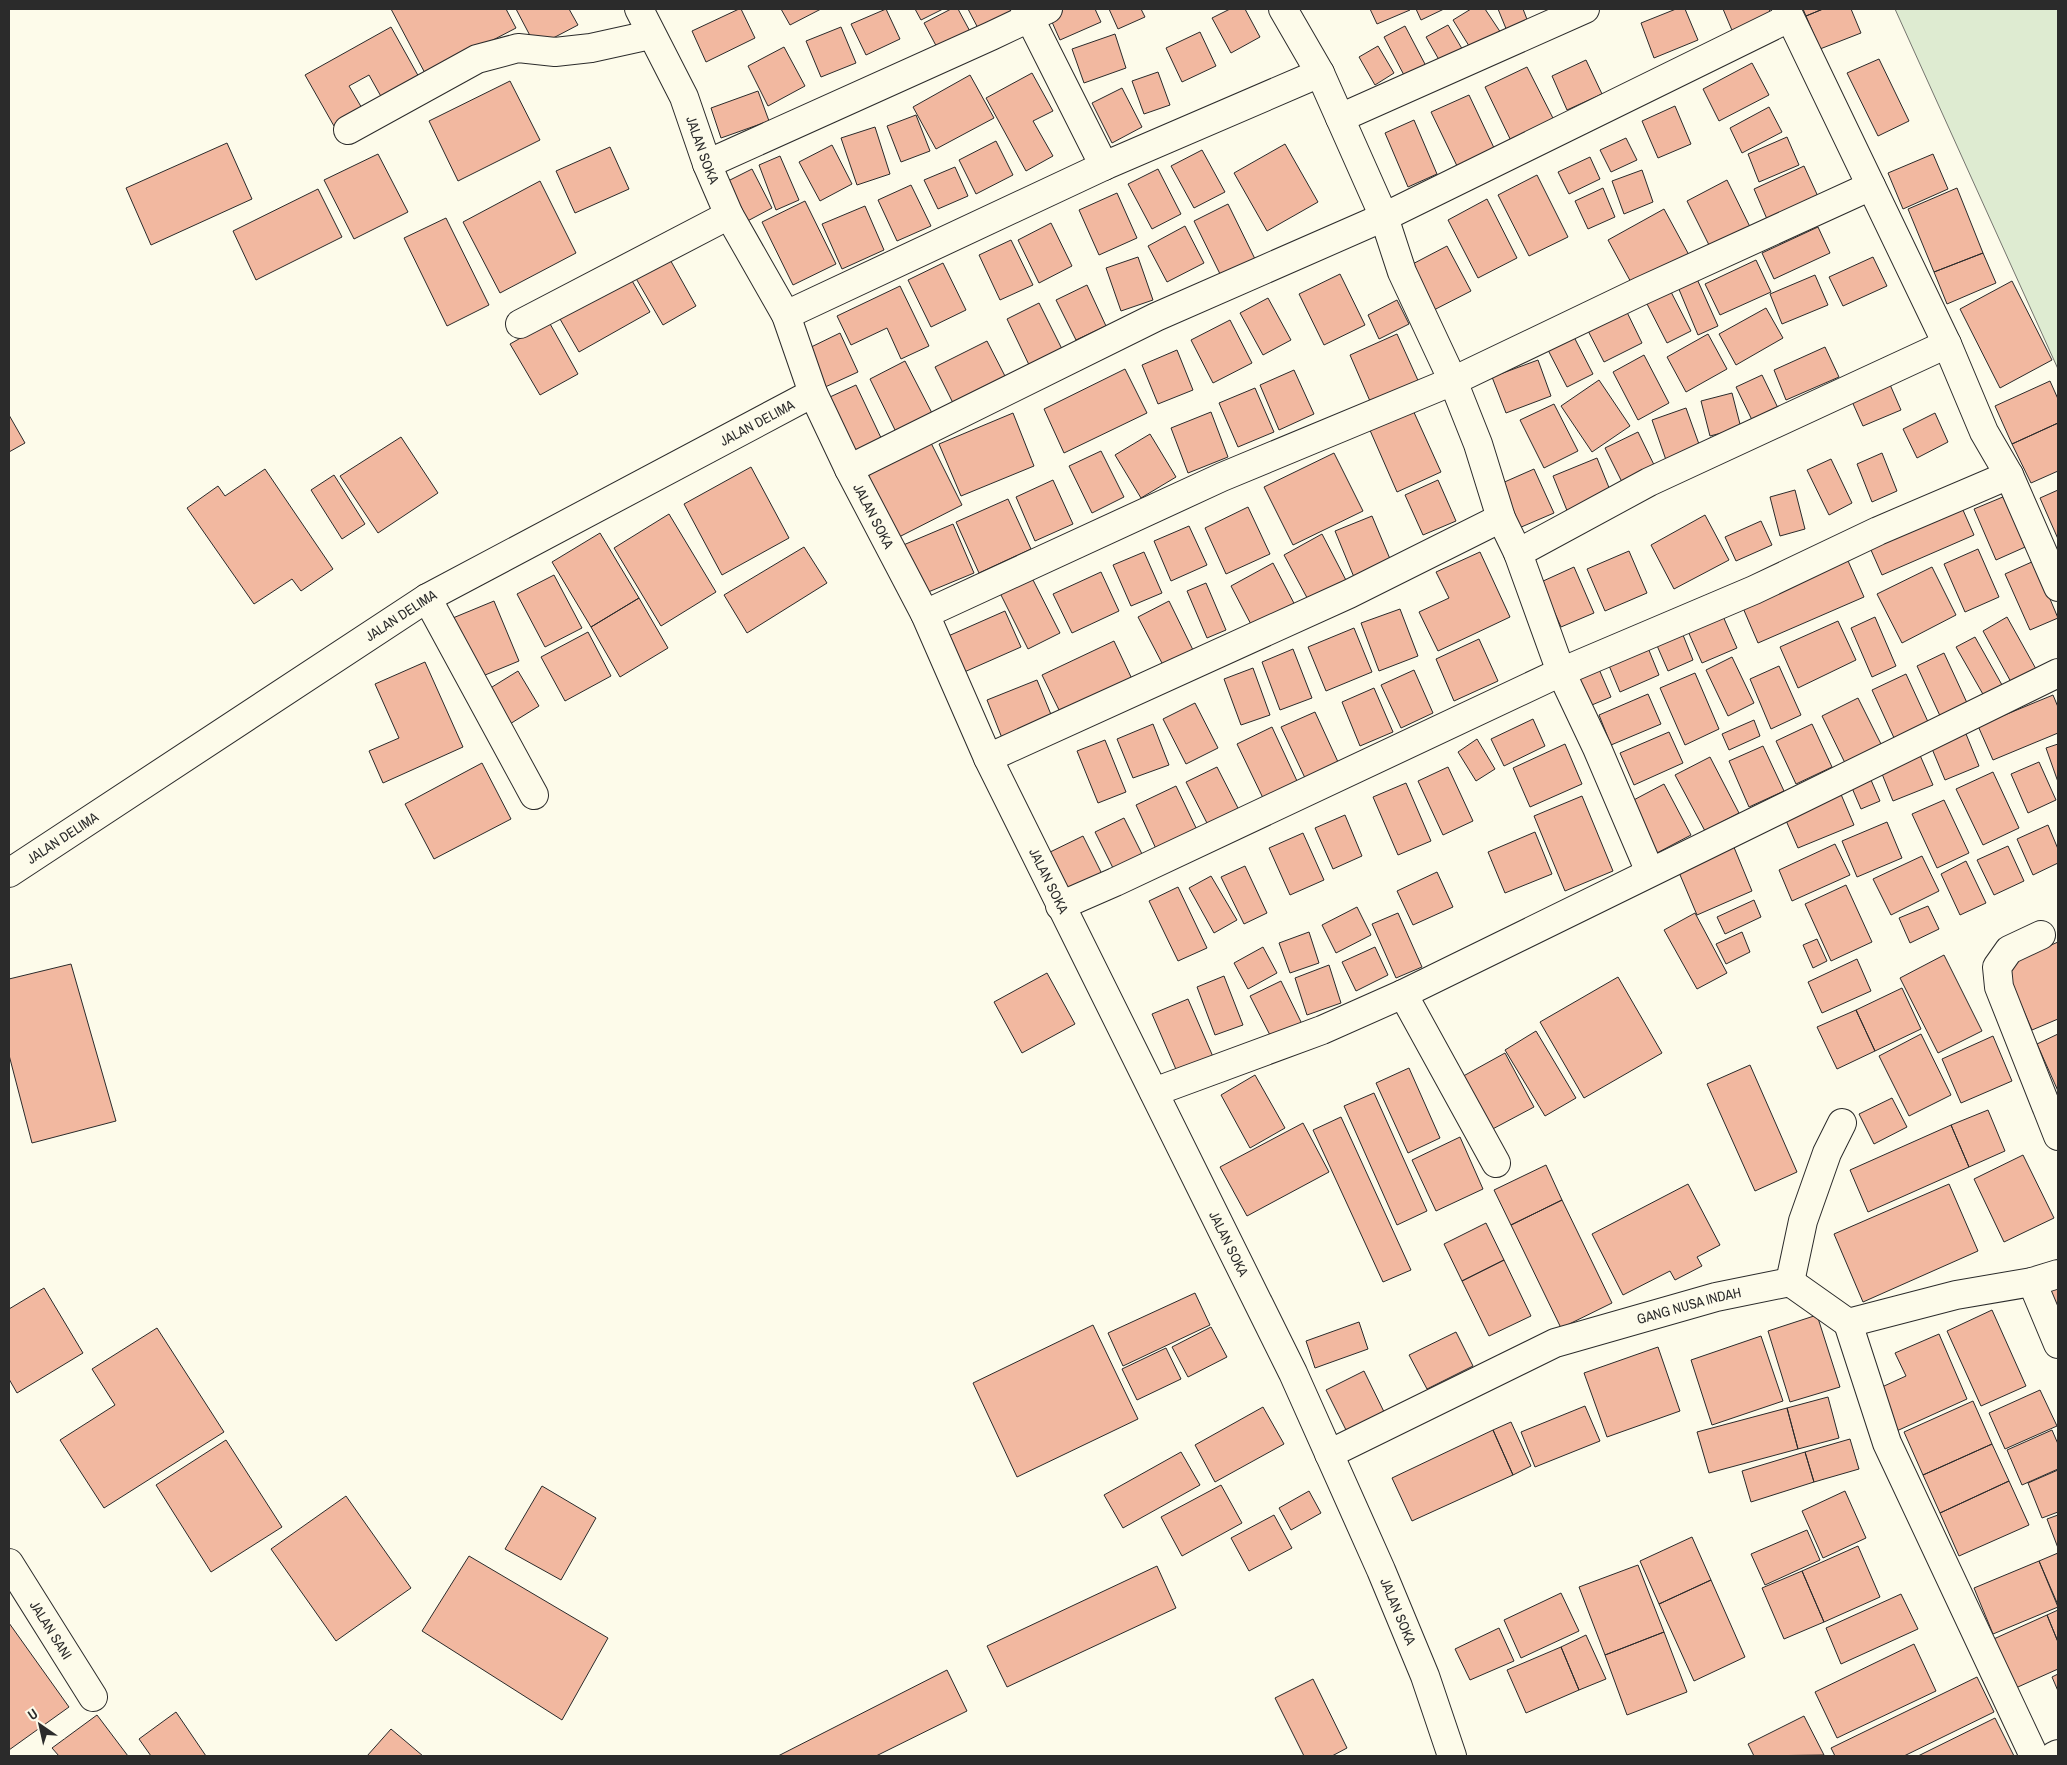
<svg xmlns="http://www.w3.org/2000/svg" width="2067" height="1765" viewBox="0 0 2067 1765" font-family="'Archivo Narrow',sans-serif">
<rect width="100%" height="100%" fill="#fdfbea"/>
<path fill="#deebd1" stroke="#74746e" d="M1895 9H2058V369Z"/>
<path fill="#f2b8a0" stroke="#2b2b2b" d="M391 9H506L516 28 426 75Z
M516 9H569L578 25 536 47Z
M739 9H741L755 38 706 62 692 31Z
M781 9H821L790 25Z
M886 9 900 39 866 55 851 24Z
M915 9H943L921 20Z
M951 9H958L973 37 941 55 924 23Z
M968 9H1017L980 32Z
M1058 9H1095L1101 22 1060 40 1048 13Z
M1109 9H1141L1145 17 1118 29Z
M1230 9H1245L1260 37 1231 53 1212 18Z
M1370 9H1409L1410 10 1377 24Z
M1416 9H1444L1421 20Z
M1471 9H1485L1503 36 1474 54 1453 20Z
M1498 9H1523L1528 22 1507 31Z
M1676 9H1685L1698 40 1654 58 1641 23Z
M1723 9H1769L1773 19 1734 35Z
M1803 9H1823L1806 16Z
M1823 9H1851L1861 33 1820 49 1806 16Z
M1448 25 1464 52 1442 65 1426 37Z
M1405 26 1426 66 1405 77 1384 37Z
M391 27 420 79 383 100 369 75 349 86 363 110 334 126 305 75Z
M841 27 856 63 821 77 806 41Z
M1200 32 1216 66 1182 82 1166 48Z
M1115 34 1126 68 1084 83 1072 49Z
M1378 46 1394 73 1375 85 1359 57Z
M784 47 805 86 768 106 748 66Z
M1879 59 1909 121 1878 136 1847 73Z
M1586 60 1602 94 1567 110 1552 76Z
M1752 63 1769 95 1719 121 1703 89Z
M1527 67 1557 126 1514 147 1485 87Z
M1158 72 1170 105 1144 114 1132 81Z
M1032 73 1053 111 1033 121 1053 156 1026 171 986 98Z
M970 75 994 118 936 149 913 107Z
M510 81 540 140 458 181 429 121Z
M1122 88 1142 127 1112 143 1092 103Z
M758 91 769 121 721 138 711 108Z
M1469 95 1495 150 1458 168 1431 112Z
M1675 106 1691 144 1658 158 1642 121Z
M1769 107 1782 132 1742 153 1730 128Z
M916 115 930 151 901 162 887 126Z
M1414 120 1437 174 1408 187 1385 133Z
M875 127 890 174 857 185 841 138Z
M1787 137 1799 165 1759 182 1748 154Z
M1626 138 1637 160 1611 172 1600 150Z
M996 141 1013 175 976 194 959 160Z
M227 143 252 199 151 245 126 188Z
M1285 144 1318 202 1267 231 1234 173Z
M832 145 852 184 820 201 799 162Z
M610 147 629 189 575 213 556 171Z
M1202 150 1225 192 1194 208 1171 166Z
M378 154 408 212 354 239 324 180Z
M1933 154 1948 189 1903 209 1888 173Z
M780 156 799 200 776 210 759 165Z
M1590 157 1600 179 1569 194 1558 172Z
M1804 166 1821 203 1770 226 1754 189Z
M955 167 968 196 938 209 924 180Z
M752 169 772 208 738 226 718 186Z
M1158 169 1181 214 1152 229 1128 184Z
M1642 170 1653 202 1624 214 1612 181Z
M1537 175 1568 237 1529 256 1498 195Z
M1727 180 1753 233 1713 253 1687 201Z
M540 181 576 253 500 293 463 222Z
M911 185 931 226 897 241 878 200Z
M1603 188 1615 217 1588 229 1575 201Z
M1957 188 1983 253 1934 272 1908 209Z
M318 189 342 237 256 280 233 231Z
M1117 193 1137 238 1099 255 1079 210Z
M1487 199 1517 258 1478 278 1448 220Z
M805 201 836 264 793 285 762 222Z
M1228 204 1255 259 1221 276 1194 221Z
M865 206 884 250 842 269 822 224Z
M1664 209 1689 255 1633 286 1608 240Z
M446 218 489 305 447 326 404 238Z
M1051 223 1072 266 1039 283 1018 240Z
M1185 226 1204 263 1167 282 1148 246Z
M1818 227 1830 253 1774 279 1762 253Z
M1011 240 1033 285 1000 300 979 255Z
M1447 246 1471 291 1428 313 1405 268Z
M1983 253 1996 283 1947 304 1934 272Z
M668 256 696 306 663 325 634 275Z
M1138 257 1153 300 1121 311 1106 268Z
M1873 257 1887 286 1843 306 1829 277Z
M1756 260 1771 292 1720 315 1705 284Z
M943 263 966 310 931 327 908 280Z
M1340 274 1365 325 1324 345 1299 294Z
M1815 275 1828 305 1782 324 1770 294Z
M631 279 650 312 579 352 560 319Z
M1697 279 1718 326 1698 335 1678 287Z
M2012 281 2052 360 2000 388 1960 309Z
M1087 285 1106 326 1076 340 1056 300Z
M900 286 929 346 901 359 887 328 851 345 837 316Z
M1669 288 1691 331 1667 343 1645 300Z
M1268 298 1291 340 1263 355 1240 313Z
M1397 300 1409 324 1379 339 1368 315Z
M1039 303 1064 353 1031 369 1007 319Z
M1623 304 1642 343 1604 362 1584 323Z
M1766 308 1783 338 1736 365 1719 334Z
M1230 320 1252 363 1213 383 1191 340Z
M549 322 578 374 540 395 510 344Z
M840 333 858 372 823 388 805 350Z
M1397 334 1421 387 1373 408 1350 355Z
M1708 334 1727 369 1686 392 1667 357Z
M1574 337 1593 374 1567 387 1548 350Z
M987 341 1006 378 954 405 935 367Z
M1825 347 1839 377 1786 400 1774 370Z
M1177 350 1193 390 1158 404 1142 365Z
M1644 355 1669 403 1638 420 1613 372Z
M1538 360 1551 396 1506 413 1492 377Z
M905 361 933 415 897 434 870 379Z
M1125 369 1147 413 1064 453 1044 409Z
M1294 370 1314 414 1279 430 1260 385Z
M1762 375 1778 408 1752 420 1736 387Z
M1599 380 1630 426 1592 452 1561 406Z
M1888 380 1901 410 1863 426 1850 397Z
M2050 381 2058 399V423L2012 444 1995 406Z
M856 385 883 442 846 459 819 402Z
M1255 388 1274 432 1238 447 1219 403Z
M1732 393 1741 428 1710 436 1701 401Z
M1554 404 1578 451 1544 468 1520 420Z
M1412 408 1441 472 1397 492 1369 428Z
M1686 408 1700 447 1666 460 1652 420Z
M1211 412 1228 457 1188 473 1171 428Z
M1013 413 1034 466 961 496 939 444Z
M1935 413 1948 442 1917 458 1903 429Z
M9 415 25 443 9 452Z
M2058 423V471L2031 483 2012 444Z
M1638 432 1658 473 1625 488 1605 448Z
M1150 434 1176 477 1141 498 1115 455Z
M401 437 438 493 378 533 340 476Z
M930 441 962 505 897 538 865 473Z
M1101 451 1124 497 1092 513 1069 466Z
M1334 453 1363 511 1293 545 1264 487Z
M1882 453 1897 491 1872 502 1857 464Z
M1597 458 1612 495 1568 513 1553 476Z
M1831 459 1852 503 1829 515 1807 470Z
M751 467 789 538 722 575 684 504Z
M265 469 333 569 301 591 292 579 254 604 187 508 218 486 225 496Z
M1534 469 1554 513 1519 528 1500 484Z
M334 475 365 524 342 539 311 490Z
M1053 480 1073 524 1035 541 1016 497Z
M1438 480 1456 521 1423 535 1405 495Z
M1795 490 1805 529 1780 536 1770 497Z
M2058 490V539L2040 498Z
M2010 494 2032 544 1996 560 1974 509Z
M1008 499 1031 549 979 573 956 522Z
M1959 501 1974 535 1882 575 1867 541Z
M1248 507 1270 554 1226 574 1205 528Z
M669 514 716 592 661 626 614 548Z
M1705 515 1729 560 1674 589 1651 545Z
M1372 516 1393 566 1356 582 1335 531Z
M1761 521 1772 545 1736 561 1725 537Z
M953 524 974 573 921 595 901 546Z
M1189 526 1207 565 1171 581 1154 541Z
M600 533 639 598 591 627 552 562Z
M1322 534 1349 586 1312 607 1284 555Z
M804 547 827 583 747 633 724 595Z
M1978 549 1999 597 1965 612 1944 564Z
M1629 551 1647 593 1605 611 1587 569Z
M1144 552 1162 593 1131 606 1113 565Z
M1480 552 1510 617 1438 651 1419 612 1449 598 1436 572Z
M1845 554 1864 597 1758 643 1740 601Z
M2034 561 2058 618 2030 630 2005 574Z
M1273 563 1297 609 1255 632 1231 586Z
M1574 567 1594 613 1561 627 1541 582Z
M1932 567 1956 615 1902 643 1877 594Z
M1101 572 1119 611 1072 633 1053 594Z
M554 575 582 628 545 647 517 594Z
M1032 578 1060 633 1028 649 1000 593Z
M1206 583 1226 630 1207 638 1187 591Z
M639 598 668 648 620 677 591 627Z
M494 601 519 661 473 680 448 620Z
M1169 601 1193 650 1163 665 1138 617Z
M1400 609 1418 656 1379 671 1361 623Z
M1005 611 1021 647 962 673 946 637Z
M1722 614 1737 648 1702 663 1687 629Z
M1875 617 1896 666 1872 677 1851 628Z
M2007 617 2036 669 2011 682 1983 631Z
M1838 621 1856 660 1798 688 1780 647Z
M1354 628 1372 672 1326 691 1308 647Z
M1681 630 1693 660 1668 671 1655 641Z
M588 632 611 676 565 701 541 657Z
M1975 637 2006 692 1988 703 1956 647Z
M1644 638 1659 675 1620 692 1605 656Z
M1479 639 1498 681 1454 701 1436 659Z
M1114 641 1132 679 1061 714 1042 675Z
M1293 649 1312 698 1280 710 1262 662Z
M1944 653 1968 705 1941 718 1917 666Z
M1732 657 1754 703 1728 716 1706 670Z
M1595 660 1611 697 1587 707 1571 670Z
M425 662 463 747 383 783 369 751 399 738 375 684Z
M1779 666 1801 715 1771 729 1750 679Z
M1253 668 1270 715 1241 725 1224 679Z
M1414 670 1433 713 1401 728 1381 685Z
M518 671 539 706 505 727 484 692Z
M1695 673 1719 729 1685 745 1660 688Z
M1906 674 1929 724 1895 740 1872 690Z
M1037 680 1052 717 1002 738 987 700Z
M1374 688 1393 732 1360 746 1342 702Z
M1648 694 1661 724 1611 745 1599 715Z
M2053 695 2058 707V733L1993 760 1978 726Z
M1858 698 1883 748 1847 767 1822 716Z
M1195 703 1218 748 1186 764 1163 719Z
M1315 712 1338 762 1305 778 1281 727Z
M1533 719 1545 746 1504 766 1491 739Z
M1754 720 1760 736 1729 750 1722 734Z
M1153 724 1169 765 1133 778 1117 739Z
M1812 724 1832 767 1796 784 1776 741Z
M1272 727 1297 781 1263 798 1237 744Z
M1964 729 1979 766 1945 780 1930 744Z
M1669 732 1683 763 1634 785 1620 753Z
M1477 739 1495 769 1476 781 1458 752Z
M1105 740 1126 792 1098 803 1077 751Z
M1565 744 1582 784 1530 807 1513 768Z
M2058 744V782L2046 748Z
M1763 746 1784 791 1749 807 1729 761Z
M1919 753 1933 785 1893 801 1880 769Z
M1710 757 1739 813 1705 831 1675 775Z
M2039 762 2056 800 2028 813 2011 774Z
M482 763 511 819 434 859 405 804Z
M1217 767 1240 812 1209 827 1186 782Z
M1448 767 1473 821 1443 835 1418 781Z
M1993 772 2019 828 1983 845 1956 789Z
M1868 773 1880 801 1861 809 1849 781Z
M1406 783 1431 841 1398 855 1373 797Z
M1664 784 1691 835 1655 854 1628 803Z
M1176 786 1198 832 1157 851 1136 805Z
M1840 792 1854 825 1798 848 1784 816Z
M1582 796 1613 871 1565 891 1534 816Z
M1944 800 1969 853 1937 868 1912 814Z
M1345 815 1362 856 1333 869 1315 828Z
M1124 818 1144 858 1115 872 1095 832Z
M1887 822 1902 858 1857 877 1842 841Z
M2048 825 2058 849V863L2033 875 2017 839Z
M1535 832 1552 874 1505 893 1488 852Z
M1303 833 1324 880 1290 895 1269 848Z
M1083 836 1103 876 1064 895 1044 855Z
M1731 840 1752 891 1697 915 1675 863Z
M1835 844 1850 875 1792 901 1779 870Z
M2008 846 2024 881 1994 895 1977 860Z
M1922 856 1939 891 1891 915 1873 879Z
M1966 861 1986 903 1960 915 1941 874Z
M1245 866 1267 913 1244 924 1221 877Z
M1437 872 1453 907 1413 925 1397 891Z
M1211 876 1237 920 1214 933 1189 888Z
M1846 885 1872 942 1831 961 1805 904Z
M1178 887 1207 948 1178 961 1149 901Z
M1754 900 1761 917 1725 934 1717 917Z
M1928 906 1939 929 1910 943 1899 918Z
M1357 907 1371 935 1336 953 1322 925Z
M1398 913 1422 967 1396 978 1372 924Z
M1695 913 1727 973 1697 989 1664 930Z
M1309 932 1319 963 1290 973 1279 943Z
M1742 932 1750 952 1726 964 1716 944Z
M1817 939 1827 961 1813 968 1803 945Z
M2058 942V1019L2032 1030 2004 966Z
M1263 947 1277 973 1248 989 1234 963Z
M1375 947 1388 975 1356 991 1342 962Z
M1944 955 1982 1031 1938 1053 1900 978Z
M1857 959 1871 991 1822 1013 1808 982Z
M71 964 116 1121 32 1143 9 1055V979Z
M1329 965 1341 1003 1307 1015 1295 978Z
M1047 973 1075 1024 1022 1053 994 1002Z
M1224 976 1243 1025 1215 1035 1197 987Z
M1618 977 1662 1053 1584 1098 1540 1022Z
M1281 981 1302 1024 1272 1039 1250 996Z
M1902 988 1921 1029 1875 1051 1856 1010Z
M1188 999 1214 1059 1178 1074 1152 1014Z
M1856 1010 1875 1051 1837 1069 1817 1027Z
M1536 1031 1576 1098 1545 1116 1505 1050Z
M1921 1034 1951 1095 1909 1116 1879 1056Z
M2058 1034V1091L2037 1044Z
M1993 1036 2012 1081 1961 1103 1942 1059Z
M1505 1053 1534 1107 1487 1132 1458 1079Z
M1750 1065 1797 1172 1755 1191 1707 1084Z
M1409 1068 1440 1138 1408 1153 1376 1083Z
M1255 1075 1285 1128 1250 1148 1221 1095Z
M1374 1093 1427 1211 1397 1225 1344 1106Z
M1892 1098 1907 1127 1874 1144 1859 1114Z
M1988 1110 2005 1151 1969 1167 1951 1125Z
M1341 1117 1411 1270 1383 1282 1313 1130Z
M1303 1123 1329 1172 1247 1216 1220 1167Z
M1951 1125 1969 1167 1868 1212 1850 1170Z
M1460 1137 1483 1189 1436 1211 1412 1160Z
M2023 1155 2054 1218 2004 1242 1974 1179Z
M1546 1165 1562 1200 1511 1225 1494 1190Z
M1688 1184 1720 1245 1697 1257 1702 1266 1675 1280 1670 1271 1623 1295 1592 1234Z
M1949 1184 1978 1251 1863 1302 1834 1234Z
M1562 1200 1612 1303 1561 1328 1511 1225Z
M1486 1223 1504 1260 1462 1281 1444 1244Z
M1504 1260 1531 1316 1489 1336 1462 1281Z
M2058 1281V1310L2048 1286Z
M44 1288 83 1353 17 1393 9 1379V1309Z
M1195 1293 1210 1325 1123 1366 1108 1333Z
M1992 1310 2026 1386 1981 1406 1947 1331Z
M1817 1315 1840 1387 1790 1402 1768 1331Z
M1359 1322 1368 1349 1315 1368 1306 1341Z
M1093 1325 1138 1419 1017 1477 973 1383Z
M1211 1327 1227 1357 1188 1377 1172 1347Z
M157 1328 224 1432 104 1508 60 1440 115 1405 92 1369Z
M1456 1332 1473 1366 1427 1389 1409 1355Z
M1939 1334 1967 1399 1890 1434 1871 1392 1906 1376 1895 1353Z
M1761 1336 1783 1401 1712 1425 1691 1360Z
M1658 1347 1680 1411 1607 1437 1584 1373Z
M1166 1348 1181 1379 1137 1400 1122 1369Z
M1364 1371 1389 1422 1351 1440 1326 1390Z
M2040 1390 2057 1426 2005 1449 1989 1413Z
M1828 1397 1839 1438 1798 1449 1787 1408Z
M1973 1401 1992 1444 1923 1475 1904 1432Z
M1585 1406 1600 1441 1535 1467 1521 1432Z
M1263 1407 1284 1444 1215 1482 1195 1445Z
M1787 1408 1798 1449 1709 1473 1697 1432Z
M1511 1422 1531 1466 1513 1475 1493 1430Z
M1493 1430 1513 1475 1412 1521 1392 1478Z
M2052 1430 2058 1444V1469L2022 1485 2007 1450Z
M1850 1439 1859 1469 1814 1482 1805 1452Z
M226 1440 282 1527 211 1572 156 1485Z
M1992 1444 2009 1481 1940 1513 1923 1475Z
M1181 1452 1200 1485 1123 1528 1104 1495Z
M1805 1452 1814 1482 1751 1502 1742 1471Z
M2058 1470V1512L2042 1518 2028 1483Z
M2009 1481 2029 1525 1959 1556 1940 1513Z
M1221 1485 1242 1523 1182 1556 1161 1517Z
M542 1486 596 1518 561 1580 505 1549Z
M1309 1491 1321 1513 1291 1530 1279 1508Z
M1845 1491 1866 1538 1823 1558 1802 1511Z
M346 1496 411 1588 336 1641 271 1549Z
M1274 1515 1292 1548 1249 1571 1231 1538Z
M2058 1515V1548L2047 1519Z
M1807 1530 1820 1560 1765 1585 1751 1554Z
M1692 1537 1711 1580 1659 1604 1640 1561Z
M1858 1546 1880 1597 1824 1622 1802 1571Z
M2058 1553V1605L2039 1561Z
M469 1556 608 1638 562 1720 422 1631Z
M2039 1561 2058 1607 1993 1634 1974 1588Z
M1638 1565 1664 1632 1605 1655 1579 1587Z
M1157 1566 1176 1608 1007 1687 987 1646Z
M1802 1571 1824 1622 1784 1639 1762 1588Z
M1711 1580 1745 1657 1694 1681 1659 1604Z
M1561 1593 1579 1631 1521 1658 1504 1620Z
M1901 1594 1918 1629 1841 1664 1826 1628Z
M2058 1610V1642L2047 1615Z
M2047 1615 2058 1642V1669L2009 1691 1987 1642Z
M9 1623 69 1707 9 1750Z
M1499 1628 1514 1661 1470 1680 1455 1649Z
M1664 1632 1687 1692 1627 1715 1605 1655Z
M1586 1635 1606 1679 1579 1690 1561 1647Z
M1914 1644 1936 1691 1837 1738 1815 1692Z
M1561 1647 1579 1690 1526 1713 1507 1670Z
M947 1670 967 1711 876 1756H778Z
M2058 1674V1691L2052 1677Z
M1977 1677 1994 1712 1904 1756H1835L1831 1748Z
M1313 1679 1347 1748 1332 1756H1304L1275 1698Z
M176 1712 206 1756H151L139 1739Z
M97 1715 128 1756H59L52 1748Z
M1804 1716 1824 1755 1754 1756 1748 1744Z
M1995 1718 2014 1756H1918Z
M391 1729 423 1756H367Z"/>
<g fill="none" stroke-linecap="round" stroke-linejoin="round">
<defs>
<g id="street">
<path d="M1025 9 1104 166"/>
<path d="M1283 9 1320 73 1384 217 1402 272 1453 381 1478 444 1501 518 1518 553 1561 672 1597 748 1650 872"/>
<path d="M1786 9 1947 344 1984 432 2009 475 2058 587"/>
<path d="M1340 118 1585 9"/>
<path d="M348 130 477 59 518 48 555 52 591 48 650 35"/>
<path d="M707 164 991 36 1048 9"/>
<path d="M786 315 1104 166 1320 73"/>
<path d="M520 324 729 215"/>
<path d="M849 469 1156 317 1384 217 1789 18"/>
<path d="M1518 553 1649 482 1947 344"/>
<path d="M427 598 534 795"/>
<path d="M925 614 1222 477 1453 381 1641 291 1871 186"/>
<path d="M988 758 1349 594 1501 518"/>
<path id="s1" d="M9 873 427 598 813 393"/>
<path d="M1060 906 1115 882 1561 672 1754 590 1878 531 2009 475"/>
<path d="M2041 935 2009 950 1997 967 1999 987 2058 1136"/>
<path d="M1403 994 1496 1163"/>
<path d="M1154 1092 1322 1030 1403 994 2058 673"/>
<path d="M1790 1282 1803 1221 1827 1153 1842 1123"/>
<path d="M2032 1282 2058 1344"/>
<path d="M1848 1323 1887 1443 2034 1756"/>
<path id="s2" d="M1329 1454 1555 1343 1716 1297 1790 1282 1848 1323 1956 1295 2032 1282 2058 1274"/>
<path id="s3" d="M9 1563 93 1697"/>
<path d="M2054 1756 2058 1754"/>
</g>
<g id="secondary">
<path id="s4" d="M639 9 684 97 707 164 729 215 786 315 813 393 849 469 925 614 988 758 1293 1373 1381 1570 1425 1676 1452 1756"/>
</g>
</defs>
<use href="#street" stroke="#2b2b2b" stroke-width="30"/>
<use href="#secondary" stroke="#2b2b2b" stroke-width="30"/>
<use href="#street" stroke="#fdfbea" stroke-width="28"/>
<use href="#secondary" stroke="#fdfbea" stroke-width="28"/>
</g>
<g text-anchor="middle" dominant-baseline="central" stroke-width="4" stroke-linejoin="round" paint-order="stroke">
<g font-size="14" fill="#2b2b2b" stroke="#fdfbea">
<text stroke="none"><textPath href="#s4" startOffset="155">JALAN SOKA</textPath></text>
<text stroke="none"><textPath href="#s1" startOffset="874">JALAN DELIMA</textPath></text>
<text stroke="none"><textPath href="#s4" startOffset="560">JALAN SOKA</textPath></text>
<text stroke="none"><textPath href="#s1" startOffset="469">JALAN DELIMA</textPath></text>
<text stroke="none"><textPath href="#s1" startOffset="64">JALAN DELIMA</textPath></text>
<text stroke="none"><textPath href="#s4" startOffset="965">JALAN SOKA</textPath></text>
<text stroke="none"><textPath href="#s4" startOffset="1370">JALAN SOKA</textPath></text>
<text stroke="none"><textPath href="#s2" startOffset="391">GANG NUSA INDAH</textPath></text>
<text stroke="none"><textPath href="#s4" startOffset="1775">JALAN SOKA</textPath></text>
<text stroke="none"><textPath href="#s3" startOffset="79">JALAN SANI</textPath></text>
</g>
</g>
<rect width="2067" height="1765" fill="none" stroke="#2b2b2b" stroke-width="20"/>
<g transform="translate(40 1725) rotate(326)" stroke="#fdfbea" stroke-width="4" paint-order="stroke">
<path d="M0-4L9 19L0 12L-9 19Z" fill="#2b2b2b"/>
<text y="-8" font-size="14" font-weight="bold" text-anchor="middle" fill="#2b2b2b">U</text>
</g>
</svg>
